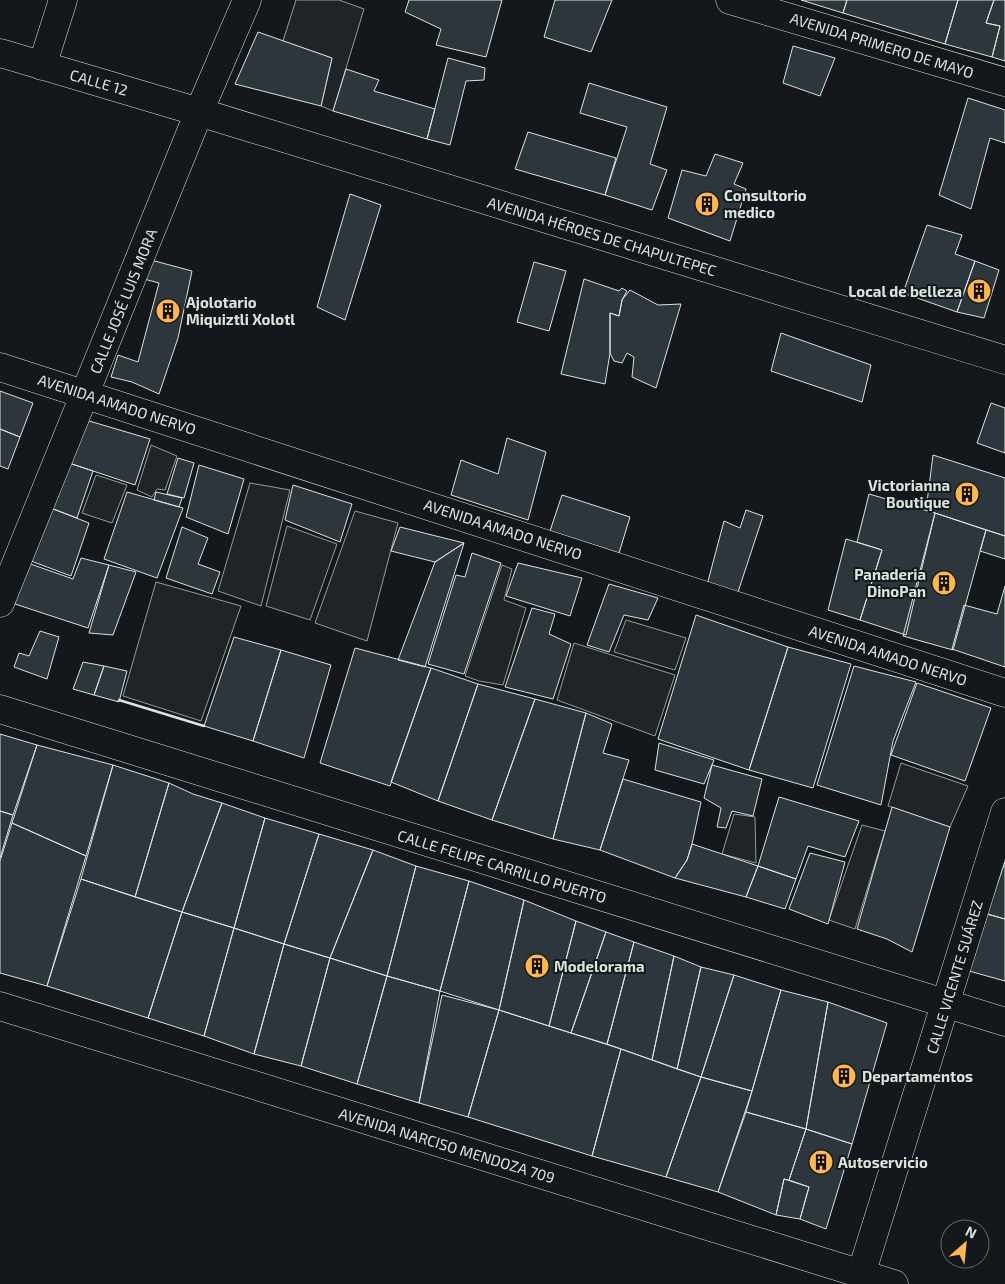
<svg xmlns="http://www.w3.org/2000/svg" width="1005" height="1284" viewBox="0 0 1005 1284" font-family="'Exo 2',sans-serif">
<rect width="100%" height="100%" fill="#14181c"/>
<path fill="#202428" stroke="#939e99" d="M296 0H339L364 9 333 111 321 106 332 58 283 41Z
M151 445 177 456 165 490 157 489 152 497 137 490Z
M96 475 127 485 112 523 82 513Z
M250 483 290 490 261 606 218 591Z
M355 511 398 523 367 641 315 623Z
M287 526 337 544 310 620 266 606Z
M502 565 512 569 504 600 526 608 503 685 479 681 465 676Z
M156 582 241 606 201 721 123 696Z
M626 620 686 638 675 670 614 652Z
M574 643 675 675 655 736 557 700Z
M901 763 968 786 950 827 888 806Z
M734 814 755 817 756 863 722 854Z
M862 825 885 831 855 929 829 920Z"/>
<path fill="#2c363c" stroke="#d8e6dc" d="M409 0H502L486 57 436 45 441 29 405 12Z
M555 0H612L591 52 544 37Z
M801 0H847L843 13Z
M847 0H958L945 44 843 13Z
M958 0H994L986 23 1000 26 992 57 945 44Z
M994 0H1005V61L992 57 1000 26 986 23Z
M258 32 332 58 321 106 235 84Z
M793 46 835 58 820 96 783 83Z
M448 58 485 68 484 80 466 81 450 145 427 139Z
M346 69 379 80 374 91 435 109 427 139 333 111Z
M589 83 667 107 650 164 667 170 652 210 605 195 627 127 580 113Z
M968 98 1005 110V143L990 138 971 209 939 195Z
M528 132 616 158 605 195 515 169Z
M715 154 743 163 734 184 746 189 730 241 668 218 682 170 706 176Z
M350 194 381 205 345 320 317 307Z
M927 225 962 235 955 254 975 261 957 312 903 293Z
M151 260 192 271 178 338 159 394 132 382 111 377 118 355 138 362 159 283 144 279Z
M975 261 999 270 984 318 957 312Z
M534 262 566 271 549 331 517 322Z
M584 279 619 291 622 288 627 291 622 300 619 316 610 313V353L605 384 561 374Z
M630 290 658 305 681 304 656 388 632 377 634 357 627 353 622 363 614 361 610 353V313L619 316 622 300Z
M781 333 871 365 862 402 771 371Z
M0 391 33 403 20 437 0 429Z
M991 403 1005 408V453L977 443Z
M79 418 150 439 135 485 63 461Z
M0 429 20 437 8 469 0 466Z
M507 438 546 452 528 520 451 495 461 460 498 474Z
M933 455 1005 478V536L926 510Z
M178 458 194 463 184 498 167 494Z
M63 461 93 471 77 518 43 505Z
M199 465 244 479 228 534 186 517Z
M293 485 352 504 340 542 285 520Z
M127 492 183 508 157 578 104 559Z
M156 492 182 498 179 507 154 500Z
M869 494 935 513 906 635 860 620 882 550 857 542Z
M562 495 630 517 619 553 550 531Z
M43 505 89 523 71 576 23 558Z
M746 510 763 516 737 595 707 585 724 521 740 528Z
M935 513 986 530 953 650 903 636Z
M182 527 208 538 198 564 220 572 212 594 166 578Z
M400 527 464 543 435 562 391 551Z
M986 530 1005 536V559L980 551Z
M846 539 882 550 860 620 828 610Z
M464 543 425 667 398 660 435 562Z
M472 553 501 563 464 674 428 664 456 575 465 577Z
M81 558 109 565 88 628 6 601 22 561 73 579Z
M518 563 582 578 570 616 506 596Z
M109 565 136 572 113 635 89 633Z
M609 584 658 598 648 620 624 615 609 652 587 645Z
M1005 586V667L952 649 964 605 997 614Z
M532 608 555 614 549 634 571 644 553 699 505 687Z
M696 615 788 647 749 770 658 739Z
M40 631 59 637 47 679 14 667 19 653 29 656Z
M234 637 281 650 253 741 204 726Z
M788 647 851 664 813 788 749 770Z
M355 648 431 668 390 786 320 763Z
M281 650 331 665 304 758 253 741Z
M83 662 104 666 94 695 73 689Z
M104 666 127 671 119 702 94 695Z
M854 666 916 682 893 741 881 805 817 785Z
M431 668 478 684 438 801 391 782Z
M917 683 991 708 965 781 891 755Z
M478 684 535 699 492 820 438 801Z
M535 699 586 713 553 839 492 820Z
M586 713 612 724 603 753 629 760 600 850 553 839Z
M0 734 37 745 13 815 0 811Z
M659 743 714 760 704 784 655 770Z
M37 745 113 765 86 856 12 823Z
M113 765 169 783 135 897 81 879Z
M712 765 762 779 753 816 732 811 726 828 717 827 721 808 704 798Z
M623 779 701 802 692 844 687 860 675 878 600 850Z
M169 783 193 794 222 803 182 912 135 897Z
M779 797 859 821 845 857 808 846 796 879 758 866Z
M222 803 265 818 234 928 182 912Z
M892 807 950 827 912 952 887 939 857 929Z
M0 811 13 815 0 858Z
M265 818 319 834 284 944 234 928Z
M12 823 86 856 47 986 0 973V861Z
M319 834 373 850 330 958 284 944Z
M692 844 758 866 746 897 675 878 687 860Z
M373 850 416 866 387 976 330 958Z
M810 853 845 862 828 924 789 909Z
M1005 862V919L987 914Z
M416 866 469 881 440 991 387 976Z
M758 866 796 879 785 909 746 897Z
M81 879 182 912 148 1018 47 986Z
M469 881 524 900 499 1010 440 991Z
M524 900 576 921 549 1026 499 1010Z
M182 912 234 928 204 1036 148 1018Z
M987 914 1005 919V981L969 971Z
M576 921 606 932 571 1033 549 1026Z
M234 928 284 944 254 1054 204 1036Z
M606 932 634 942 607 1044 571 1033Z
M634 942 674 956 652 1060 607 1044Z
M284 944 330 958 301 1066 254 1054Z
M674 956 701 967 677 1069 652 1060Z
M330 958 387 976 357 1084 301 1066Z
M701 967 734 975 701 1077 677 1069Z
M734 975 781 990 752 1091 701 1077Z
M387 976 440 991 419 1103 357 1084Z
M781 990 828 1002 806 1129 746 1112Z
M442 995 499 1010 468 1117 419 1103Z
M828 1002 887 1023 852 1144 806 1129Z
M499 1010 621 1049 592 1156 468 1117Z
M621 1049 701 1077 666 1177 592 1156Z
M701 1077 752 1091 718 1192 666 1177Z
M746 1112 806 1129 789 1180 784 1179 776 1215 718 1192Z
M806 1129 852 1144 826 1229 800 1219 809 1187 789 1180Z
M784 1179 809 1187 800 1219 776 1215Z"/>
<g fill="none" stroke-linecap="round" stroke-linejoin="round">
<defs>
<path id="minor" d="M730 0 1005 82
M0 53 199 112 1005 360
M42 66 63 0
M0 367 1005 693
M0 1006 894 1284
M858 1284 1005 812"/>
<path id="major" d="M0 603 199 112 247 0
M0 709 1005 1022"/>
</defs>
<use href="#minor" stroke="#d8e6dc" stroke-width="29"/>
<use href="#major" stroke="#d8e6dc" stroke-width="29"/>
<use href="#minor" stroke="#14181c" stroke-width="28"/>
<use href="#major" stroke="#14181c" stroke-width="28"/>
<path stroke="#d8e6dc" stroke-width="2.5" d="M119 700 204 726"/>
</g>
<defs>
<symbol id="building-disc" viewBox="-11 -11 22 22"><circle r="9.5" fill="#ffb74d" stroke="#14181c"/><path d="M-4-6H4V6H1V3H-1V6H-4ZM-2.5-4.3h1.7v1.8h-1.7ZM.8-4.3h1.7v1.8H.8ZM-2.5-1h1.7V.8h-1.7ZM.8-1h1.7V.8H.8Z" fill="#111"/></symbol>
</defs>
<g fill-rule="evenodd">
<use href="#building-disc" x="693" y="190" width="28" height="28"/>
<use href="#building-disc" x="965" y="277" width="28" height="28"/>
<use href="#building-disc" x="154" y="297" width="28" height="28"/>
<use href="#building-disc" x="953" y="480" width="28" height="28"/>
<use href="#building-disc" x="930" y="569" width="28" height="28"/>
<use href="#building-disc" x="523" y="952" width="28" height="28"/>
<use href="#building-disc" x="830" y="1062" width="28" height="28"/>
<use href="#building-disc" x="807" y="1148" width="28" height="28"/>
</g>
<g text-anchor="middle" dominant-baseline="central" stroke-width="4" stroke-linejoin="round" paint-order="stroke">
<g font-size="15" fill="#d8e6dc" stroke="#14181c">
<text transform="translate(882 45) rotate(17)">AVENIDA PRIMERO DE MAYO</text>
<text transform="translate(99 82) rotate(16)">CALLE 12</text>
<text transform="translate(602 236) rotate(17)">AVENIDA HÉROES DE CHAPULTEPEC</text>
<text transform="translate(123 301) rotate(-68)">CALLE JOSÉ LUIS MORA</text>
<text transform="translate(117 404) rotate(18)">AVENIDA AMADO NERVO</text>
<text transform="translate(503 529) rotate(18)">AVENIDA AMADO NERVO</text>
<text transform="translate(888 655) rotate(18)">AVENIDA AMADO NERVO</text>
<text transform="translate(502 866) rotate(17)">CALLE FELIPE CARRILLO PUERTO</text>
<text transform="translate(954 977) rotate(-73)">CALLE VICENTE SUÁREZ</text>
<text transform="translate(447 1145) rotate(17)">AVENIDA NARCISO MENDOZA 709</text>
</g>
<g font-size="15" font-weight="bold" fill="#d8e6dc" stroke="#14181c" text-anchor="start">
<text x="724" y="195">Consultorio<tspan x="724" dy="17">medico</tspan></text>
<text x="962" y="291" text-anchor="end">Local de belleza</text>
<text x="186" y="302">Ajolotario<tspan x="186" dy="17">Miquiztli Xolotl</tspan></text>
<text x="950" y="485" text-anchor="end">Victorianna<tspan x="950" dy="17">Boutique</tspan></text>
<text x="926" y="574" text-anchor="end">Panaderia<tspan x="926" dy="17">DinoPan</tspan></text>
<text x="554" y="966">Modelorama</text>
<text x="862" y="1076">Departamentos</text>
<text x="838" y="1162">Autoservicio</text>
</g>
</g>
<g transform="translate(965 1244) rotate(27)"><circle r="24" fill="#14181c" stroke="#626a69"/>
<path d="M0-4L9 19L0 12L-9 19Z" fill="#ffb74d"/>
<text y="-8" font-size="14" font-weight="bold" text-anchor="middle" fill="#d8e6dc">N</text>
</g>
</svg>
